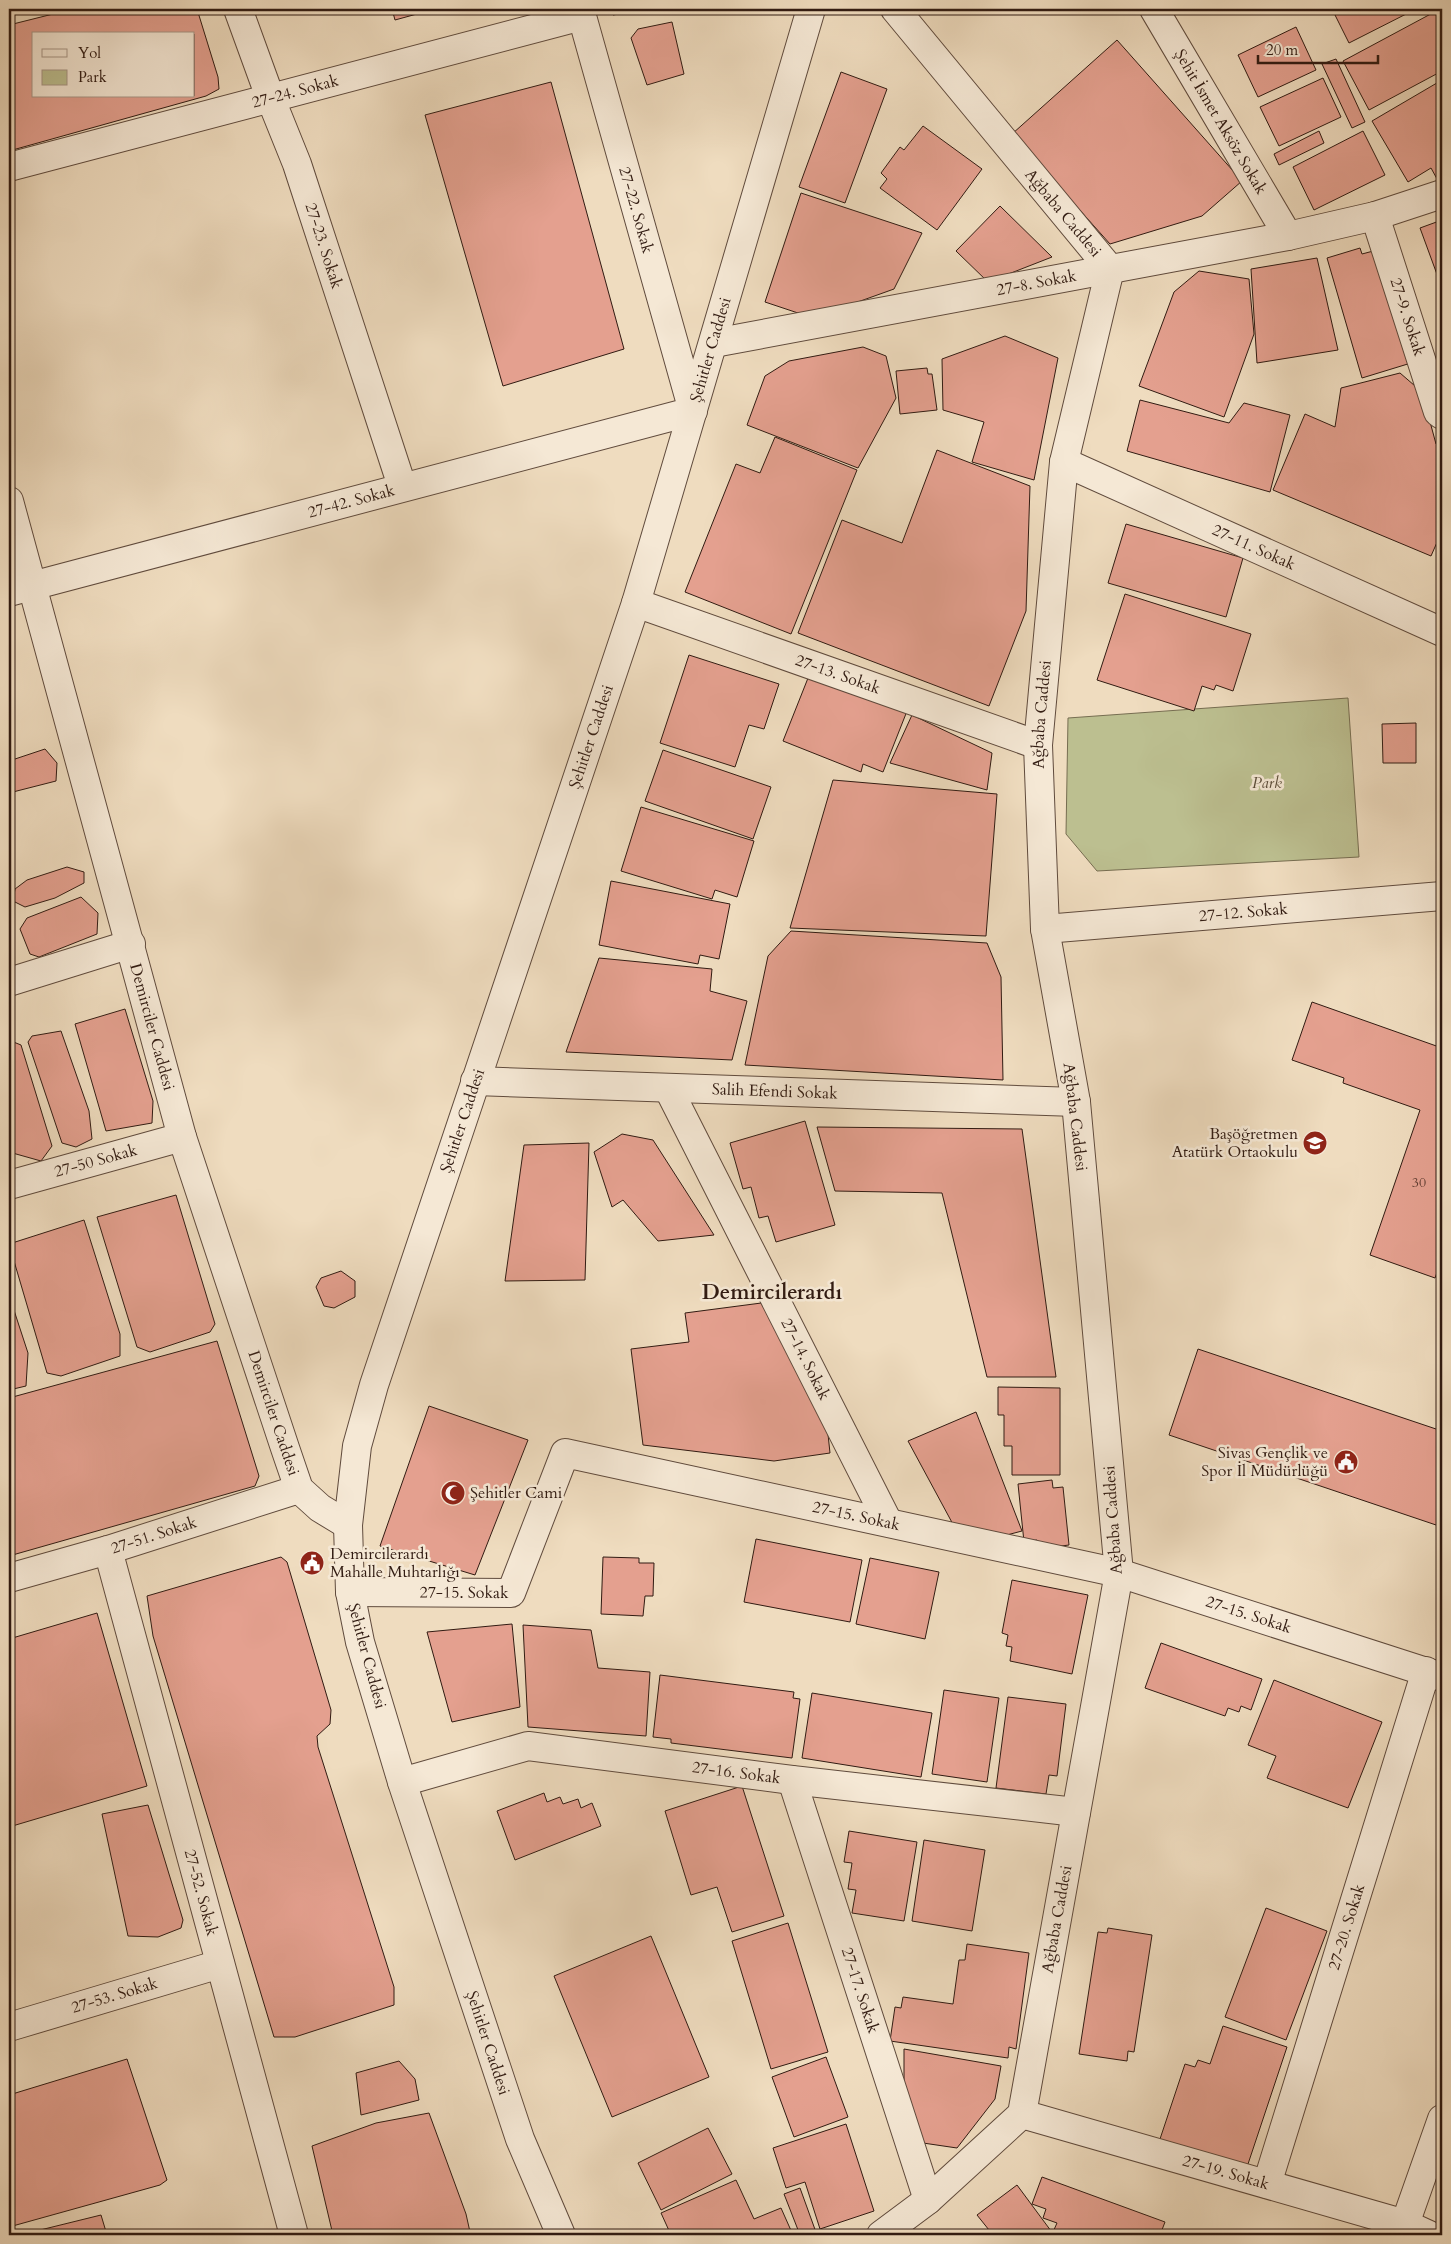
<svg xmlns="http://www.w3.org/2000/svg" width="1451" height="2244" viewBox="0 0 1451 2244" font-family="Cardo,serif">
<rect width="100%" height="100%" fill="#efdcbf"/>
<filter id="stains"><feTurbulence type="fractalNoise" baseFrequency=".004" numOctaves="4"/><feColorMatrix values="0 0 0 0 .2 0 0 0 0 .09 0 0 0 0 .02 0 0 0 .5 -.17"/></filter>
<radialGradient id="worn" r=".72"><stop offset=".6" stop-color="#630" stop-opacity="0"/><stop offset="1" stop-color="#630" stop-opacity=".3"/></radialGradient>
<path fill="#bcbf90" stroke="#766d51" d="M1348 698 1359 857 1097 871 1066 834 1068 718Z"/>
<path fill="#e4a08f" stroke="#311b12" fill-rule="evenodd" d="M73 9H197L218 77 219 89 206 96 9 151V25ZM34 34H194V96H34Z
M392 9H435L395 20Z
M611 9H647L613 15Z
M1332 9H1416L1349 43Z
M1440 9H1442V71L1369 110 1343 61Z
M672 22 684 74 647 85 631 38 638 29Z
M1296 27 1316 70 1258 97 1238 55Z
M1117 40 1242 181 1202 216 1110 244 1012 134Z
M1336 59 1365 122 1352 128 1322 64Z
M841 72 887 89 845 203 799 187Z
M1323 78 1341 117 1279 146 1260 107Z
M1442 80V188L1431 168 1408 182 1372 121Z
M551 82 624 349 503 386 425 115Z
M923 126 982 169 937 230 880 188 887 179 881 173 900 147 904 150Z
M1319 131 1324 143 1279 165 1274 154Z
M1363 131 1385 175 1314 210 1293 167Z
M801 193 922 233 894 289 813 318 765 302Z
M1000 206 1052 257 988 282 956 251Z
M1442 220V288L1420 228Z
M1360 248 1362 254 1377 250 1411 363 1362 378 1327 258Z
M1317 258 1338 350 1257 363 1251 269Z
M1199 271 1249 279 1254 334 1224 417 1139 386 1174 292Z
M1005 336 1058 358 1034 480 972 462 984 422 943 410 942 359Z
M863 347 886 356 896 398 858 468 747 425 765 376 789 361Z
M927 368 928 374H932L937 410 900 414 896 371Z
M1400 373 1422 392 1436 444 1442 448V531L1431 556 1273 490 1305 414 1335 427 1341 388Z
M1140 400 1229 423 1244 403 1290 415 1270 492 1127 451Z
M775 437 857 470 791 634 685 592 736 464 760 473Z
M937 450 1030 486 1026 611 989 706 798 633 842 520 902 543Z
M1126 524 1243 558 1226 617 1108 583Z
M1125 594 1251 634 1233 691 1216 685 1214 690 1202 686 1194 711 1097 680Z
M689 655 779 684 764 729 749 725 735 767 660 743Z
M812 668 909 706 883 772 863 764 861 772 783 741Z
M912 715 992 753 987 790 890 763Z
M1416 723V763H1383L1382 724Z
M45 749 57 763 56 781 9 793V761Z
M663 750 771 787 753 839 645 801Z
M833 780 997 794 986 936 790 928Z
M641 807 754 841 737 897 715 890 712 899 621 871Z
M67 867 84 872V883L55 898 25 907 13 901 15 889 27 880Z
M611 881 730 904 719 959 700 955 698 964 599 945Z
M81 897 98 913 97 934 39 957 30 954 20 929 27 918Z
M791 931 987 943 1001 977 1003 1080 745 1065 768 956Z
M599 958 712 969 710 991 747 1001 732 1060 566 1052Z
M1312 1002 1442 1048V1259L1435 1278 1370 1255 1420 1110 1343 1083 1344 1078 1292 1060Z
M125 1009 153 1101 152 1123 106 1131 75 1024Z
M61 1031 89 1111 92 1139 76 1147 62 1143 28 1042 32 1036Z
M11 1041 21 1045 52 1146 41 1161 9 1152V1042Z
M805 1121 835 1225 776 1242 768 1216 759 1218 751 1187 743 1189 730 1143Z
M817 1127 1022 1129 1056 1377H987L942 1193 835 1191Z
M622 1134 653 1140 714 1235 658 1241 623 1200 612 1207 594 1152Z
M589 1143 585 1280 505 1281 524 1145Z
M176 1195 215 1324 210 1332 150 1352 137 1347 97 1217Z
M84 1220 120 1334V1356L61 1376 47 1373 9 1244Z
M341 1271 355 1281V1297L334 1308 324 1306 316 1287 321 1278Z
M9 1295 28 1353 26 1386 9 1390Z
M769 1302 825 1406 830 1453 774 1461 643 1445 631 1349 689 1342 685 1313Z
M217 1341 259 1476 255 1486 9 1556V1398Z
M1198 1349 1442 1431V1527L1169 1435Z
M998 1387 1060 1388V1475H1012V1446H1004V1415H998Z
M429 1406 528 1440 475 1575 380 1546Z
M976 1412 1022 1531 984 1541 955 1528 908 1441Z
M1052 1480 1053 1488 1063 1487 1069 1545 1038 1549 1037 1540 1024 1542 1018 1484Z
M756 1539 862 1560 850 1622 744 1602Z
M281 1557 287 1562 331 1710 330 1724 317 1736 318 1747 394 1987V2005L295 2037H274L153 1636 147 1596Z
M603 1557 639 1558V1563H654L653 1596H645L643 1616 601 1614Z
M870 1558 939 1572 925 1639 856 1624Z
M1012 1580 1088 1595 1072 1674 1010 1661 1012 1647 1006 1646 1008 1635 1002 1633Z
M97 1613 147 1786 9 1827V1639Z
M512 1624 520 1707 452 1722 427 1632Z
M523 1625 591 1630 598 1668 650 1672 646 1736 528 1727Z
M1161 1643 1262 1679 1251 1710 1241 1706 1239 1712 1228 1708 1225 1716 1145 1688Z
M660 1675 794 1692 793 1698 800 1699 792 1758 671 1743V1739L653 1737Z
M1274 1680 1382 1722 1348 1808 1267 1778 1276 1756 1248 1745Z
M944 1690 999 1698 987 1782 932 1774Z
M812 1693 932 1713 921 1777 802 1758Z
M1008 1697 1066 1704 1057 1776 1049 1775 1046 1794 996 1788Z
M742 1786 784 1916 732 1932 717 1887 691 1895 665 1811Z
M544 1793 547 1802 560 1797 563 1804 578 1799 581 1808 592 1803 601 1826 515 1860 497 1811Z
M148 1805 183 1920 181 1928 158 1937 128 1936 102 1814Z
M849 1831 917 1842 904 1921 852 1913 856 1890 848 1889 852 1863 844 1862Z
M924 1840 985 1850 972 1931 912 1921Z
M1266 1908 1327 1931 1286 2040 1225 2017Z
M788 1923 828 2052 771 2069 732 1941Z
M1108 1928 1152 1935 1134 2052 1128 2051 1127 2061 1079 2054 1098 1932 1107 1933Z
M651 1936 709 2077 612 2117 554 1976Z
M967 1944 1029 1953 1016 2049 1009 2047 1008 2058 890 2041 895 2007 901 2008 903 1997 953 2004 959 1960H965Z
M1223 2026 1287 2047 1245 2173 1158 2145 1185 2064 1195 2067 1198 2060 1210 2064Z
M904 2049 1001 2066 995 2099 957 2148 923 2143 904 2088Z
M826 2057 848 2117 794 2137 772 2077Z
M127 2059 167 2180 160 2185 9 2227V2095Z
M399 2061 415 2079 419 2100 361 2115 356 2073Z
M429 2113 466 2214 470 2232 466 2235H333L312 2146 376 2123Z
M846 2124 874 2211 820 2229 805 2182 786 2188 773 2148Z
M708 2128 732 2174 661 2210 638 2163Z
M1042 2177 1165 2222 1160 2235H1062L1053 2232 1057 2223 1043 2218 1046 2209 1032 2204Z
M736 2180 754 2219 781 2208 793 2235H671L661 2213Z
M1017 2185 1054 2235H993L977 2215Z
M800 2188 817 2235H800L784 2194Z
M101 2215 107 2235H29L28 2233Z"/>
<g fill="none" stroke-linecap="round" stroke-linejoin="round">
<defs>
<g id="minor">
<path id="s1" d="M238 9 270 97 297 164 402 486"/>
<path id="s2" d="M1154 9 1288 236"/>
<path id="s3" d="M9 167 582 16"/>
<path id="s4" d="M1375 216 1438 412 1442 415"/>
<path id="s5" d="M714 343 1288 236 1375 216 1442 194"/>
<path id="s6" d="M1064 462 1442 632"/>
<path id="s7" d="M9 501 182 1137 285 1448 299 1489 320 1508 348 1525"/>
<path id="s8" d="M9 592 693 411 580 9"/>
<path id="s9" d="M636 603 1038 745"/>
<path id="s10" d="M1045 929 1442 896"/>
<path d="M9 982 131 944"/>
<path id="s11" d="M475 1081 1076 1102"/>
<path id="s12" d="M668 1088 888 1522"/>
<path id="s13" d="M9 1185 182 1137"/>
<path id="s14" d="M108 1550 294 2235"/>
<path id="s15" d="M9 1578 108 1550 299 1489"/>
<path id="s16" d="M350 1592 511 1593 565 1453 1119 1573 1442 1677"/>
<path id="s17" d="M792 1780 928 2200"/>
<path id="s18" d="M402 1782 528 1746 792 1780 1076 1812"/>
<path id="s19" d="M9 2027 220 1964"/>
<path id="s20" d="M1022 2114 1405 2224 1429 2235"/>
<path id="s21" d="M1267 2184 1426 1671"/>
<path d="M1391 2234 1405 2224 1442 2119"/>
<path id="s22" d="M561 2235 520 2139 402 1782 360 1642 350 1592 348 1525 357 1446 374 1385 636 603 811 9"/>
<path id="s23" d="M881 2235 928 2200 1022 2114 1119 1573 1076 1102 1045 929 1038 745 1064 462 1110 269 895 9"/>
</g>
</defs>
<use href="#minor" stroke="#604b3d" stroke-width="30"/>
<use href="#minor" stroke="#f5e8d5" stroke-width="28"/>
</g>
<defs>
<symbol id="school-disc" viewBox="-11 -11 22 22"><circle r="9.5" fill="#8f2418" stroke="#f5e8d5"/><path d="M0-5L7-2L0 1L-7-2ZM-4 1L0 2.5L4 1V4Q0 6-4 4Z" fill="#fff"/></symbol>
<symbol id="civic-disc" viewBox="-11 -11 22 22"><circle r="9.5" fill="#8f2418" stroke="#f5e8d5"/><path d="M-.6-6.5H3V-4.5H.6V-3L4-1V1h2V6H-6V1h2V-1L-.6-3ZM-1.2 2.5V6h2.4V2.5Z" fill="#fff"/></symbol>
<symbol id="mosque-disc" viewBox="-11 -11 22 22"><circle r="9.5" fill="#8f2418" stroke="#f5e8d5"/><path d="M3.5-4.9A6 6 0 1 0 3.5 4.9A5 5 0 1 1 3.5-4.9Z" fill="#fff"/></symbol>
</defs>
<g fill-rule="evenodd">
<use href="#school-disc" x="1301" y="1129" width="28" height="28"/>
<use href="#civic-disc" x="1332" y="1448" width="28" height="28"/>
<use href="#mosque-disc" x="439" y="1479" width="28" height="28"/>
<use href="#civic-disc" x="298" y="1549" width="28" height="28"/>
</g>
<g text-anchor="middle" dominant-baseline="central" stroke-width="5" stroke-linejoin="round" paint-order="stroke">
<g font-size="14" fill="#5e3c31">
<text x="1419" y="1182">30</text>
</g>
<g font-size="16" fill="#311b12" stroke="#f5e8d5">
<text stroke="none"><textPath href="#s3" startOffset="296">27-24. Sokak</textPath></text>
<text stroke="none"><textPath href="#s2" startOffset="131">Şehit İsmet Aksöz Sokak</textPath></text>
<text transform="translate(636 210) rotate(74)">27-22. Sokak</text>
<text transform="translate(1063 213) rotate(50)">Ağbaba Caddesi</text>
<text stroke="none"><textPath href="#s1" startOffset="252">27-23. Sokak</textPath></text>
<text stroke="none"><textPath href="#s5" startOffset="328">27-8. Sokak</textPath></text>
<text stroke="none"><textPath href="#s4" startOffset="106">27-9. Sokak</textPath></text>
<text stroke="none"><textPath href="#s22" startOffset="1976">Şehitler Caddesi</textPath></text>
<text stroke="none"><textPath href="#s8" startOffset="354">27-42. Sokak</textPath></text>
<text stroke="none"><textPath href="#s6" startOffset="208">27-11. Sokak</textPath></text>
<text stroke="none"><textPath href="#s9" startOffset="214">27-13. Sokak</textPath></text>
<text stroke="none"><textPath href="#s23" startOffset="1599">Ağbaba Caddesi</textPath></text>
<text stroke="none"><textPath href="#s22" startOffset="1571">Şehitler Caddesi</textPath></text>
<text stroke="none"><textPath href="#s10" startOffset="199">27-12. Sokak</textPath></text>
<text stroke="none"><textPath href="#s7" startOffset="545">Demirciler Caddesi</textPath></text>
<text stroke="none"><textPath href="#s11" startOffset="300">Salih Efendi Sokak</textPath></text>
<text transform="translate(1075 1117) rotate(83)">Ağbaba Caddesi</text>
<text stroke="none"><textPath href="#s22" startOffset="1166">Şehitler Caddesi</textPath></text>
<text stroke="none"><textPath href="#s13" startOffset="90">27-50 Sokak</textPath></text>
<text stroke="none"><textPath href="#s12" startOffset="304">27-14. Sokak</textPath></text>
<text stroke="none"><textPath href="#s7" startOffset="950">Demirciler Caddesi</textPath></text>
<text stroke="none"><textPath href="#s16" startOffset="609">27-15. Sokak</textPath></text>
<text transform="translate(1113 1520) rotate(-94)">Ağbaba Caddesi</text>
<text stroke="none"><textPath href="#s15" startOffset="151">27-51. Sokak</textPath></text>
<text stroke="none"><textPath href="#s16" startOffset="114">27-15. Sokak</textPath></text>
<text stroke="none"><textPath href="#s16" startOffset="1014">27-15. Sokak</textPath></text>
<text transform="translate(367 1656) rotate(75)">Şehitler Caddesi</text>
<text stroke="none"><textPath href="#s18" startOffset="341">27-16. Sokak</textPath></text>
<text stroke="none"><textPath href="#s14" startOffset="355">27-52. Sokak</textPath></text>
<text stroke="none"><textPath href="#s23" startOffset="384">Ağbaba Caddesi</textPath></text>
<text stroke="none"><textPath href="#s21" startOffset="269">27-20. Sokak</textPath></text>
<text stroke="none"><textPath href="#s17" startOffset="221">27-17. Sokak</textPath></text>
<text stroke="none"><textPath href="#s19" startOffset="110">27-53. Sokak</textPath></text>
<text transform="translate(488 2043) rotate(72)">Şehitler Caddesi</text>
<text stroke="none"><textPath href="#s20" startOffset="212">27-19. Sokak</textPath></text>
</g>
<g font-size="16" font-style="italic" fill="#5b4c38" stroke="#f5e8d5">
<text x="1267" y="783">Park</text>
</g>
<g font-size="16" fill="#311b12" stroke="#f5e8d5" text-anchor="end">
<text x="1298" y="1134">Başöğretmen<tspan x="1298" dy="18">Atatürk Ortaokulu</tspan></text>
<text x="1328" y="1453">Sivas Gençlik ve<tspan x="1328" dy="18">Spor İl Müdürlüğü</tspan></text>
<text x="470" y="1493" text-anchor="start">Şehitler Cami</text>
<text x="330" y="1554" text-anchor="start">Demircilerardı<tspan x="330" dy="18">Mahalle Muhtarlığı</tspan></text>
</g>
<g font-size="21" font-weight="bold" fill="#311b12" stroke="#f5e8d5">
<text x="772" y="1292">Demircilerardı</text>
</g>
</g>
<rect width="1451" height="2244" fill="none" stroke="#efdcbf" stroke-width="30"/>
<rect x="10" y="10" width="1431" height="2224" fill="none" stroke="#311b12" stroke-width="2.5"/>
<rect x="15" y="15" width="1421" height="2214" fill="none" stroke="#311b12"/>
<rect x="32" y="32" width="162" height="65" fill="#f5e8d5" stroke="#a79687"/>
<rect x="42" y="49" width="25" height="8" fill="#f5e8d5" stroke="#a79687"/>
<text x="78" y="58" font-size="15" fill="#311b12">Yol</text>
<rect x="42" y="70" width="25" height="15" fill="#bcbf90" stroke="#a79687"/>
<text x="78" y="82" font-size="15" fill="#311b12">Park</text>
<path d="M1258 55v8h120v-8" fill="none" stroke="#311b12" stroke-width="2.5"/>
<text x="1266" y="55" font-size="15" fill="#311b12" stroke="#f5e8d5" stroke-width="4" paint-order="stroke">20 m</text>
<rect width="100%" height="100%" filter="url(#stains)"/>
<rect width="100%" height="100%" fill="url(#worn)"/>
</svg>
